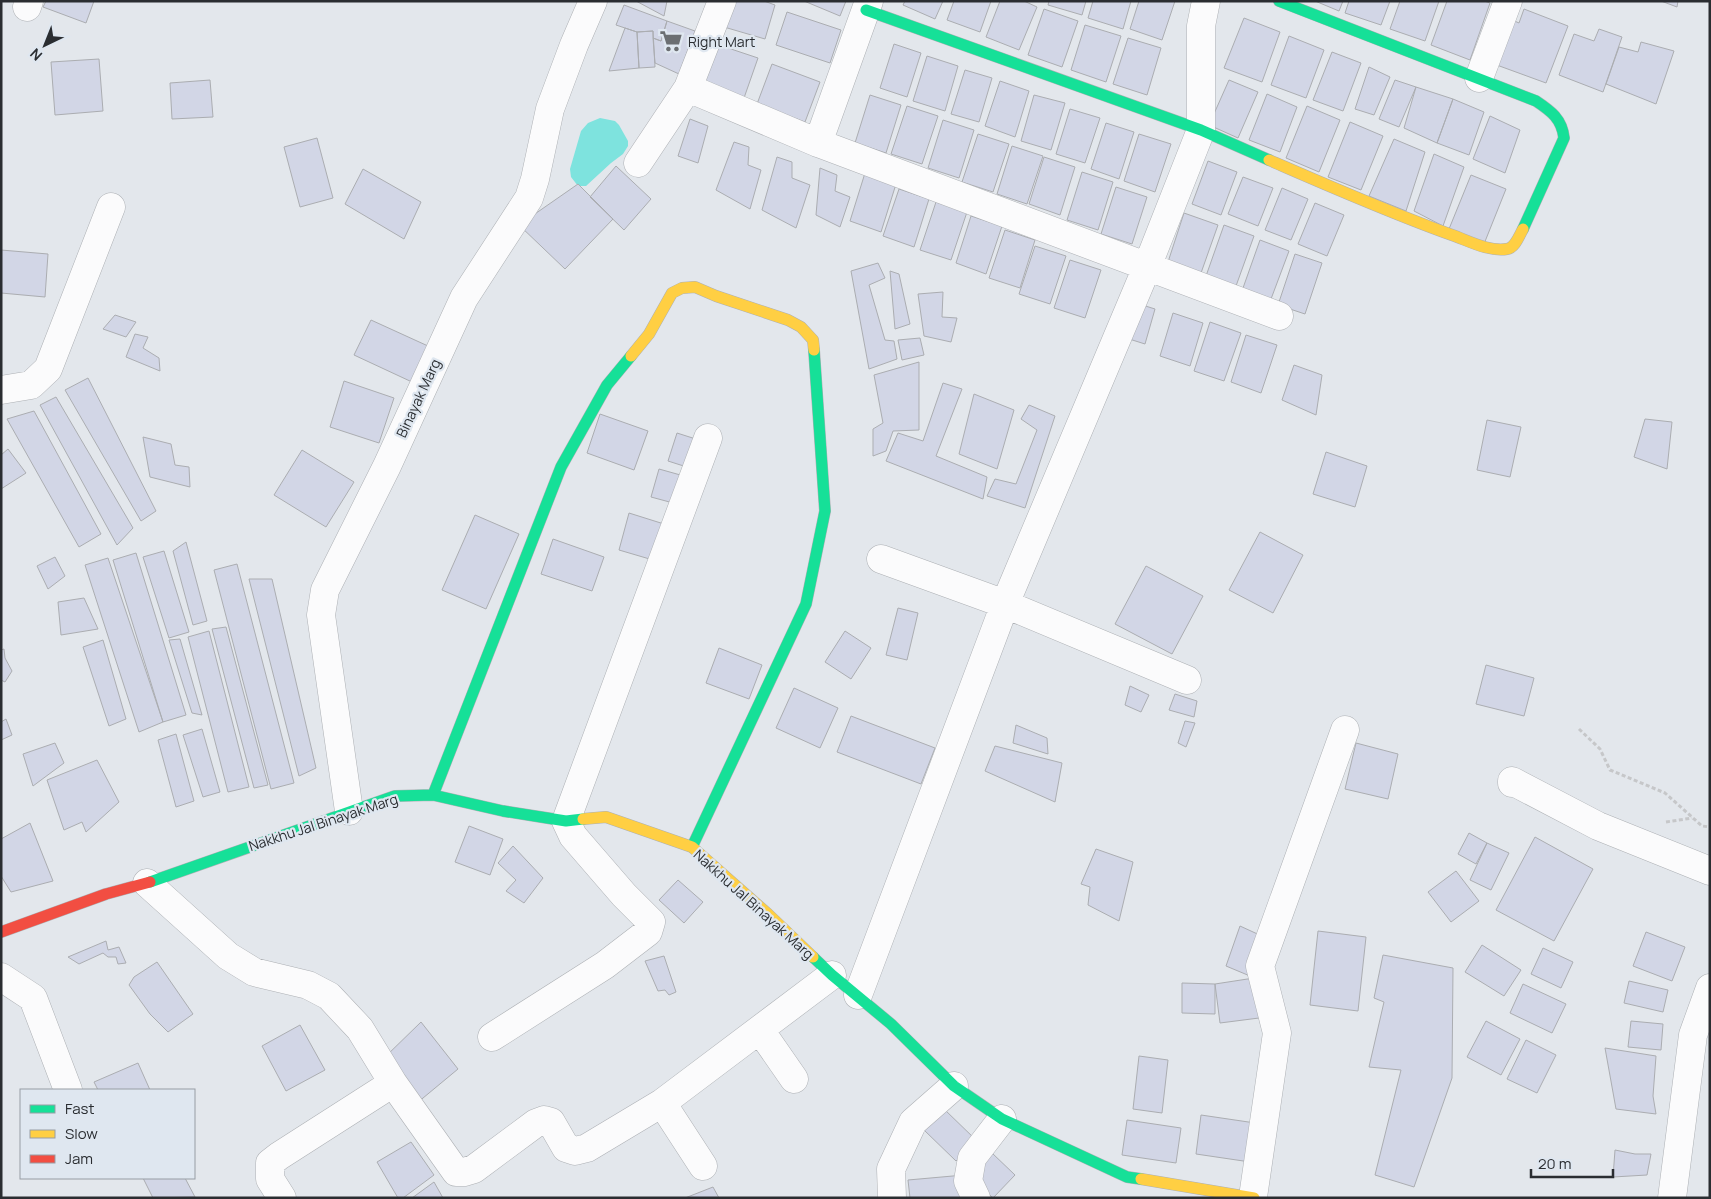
<svg xmlns="http://www.w3.org/2000/svg" width="1711" height="1199" viewBox="0 0 1711 1199" font-family="Manrope,sans-serif">
<rect width="100%" height="100%" fill="#e3e7ec"/>
<path fill="#7ee3de" d="M600 118 615 121 619 125 628 141V146L623 154 611 163 586 186H578L571 177 570 169 581 131 588 123Z"/>
<path fill="#d2d6e6" stroke="#abadb1" d="M46 1H94L86 23 43 7Z
M636 1H667L664 16Z
M731 1H764L775 5 765 39 724 27Z
M804 1H846L840 16Z
M905 1H943L935 19 903 5Z
M954 1H991L980 32 947 20Z
M1000 1H1024L1037 7 1019 50 986 37Z
M1049 1H1086L1082 15 1048 5Z
M1093 1H1131L1123 29 1088 18Z
M1139 1H1175L1162 40 1130 29Z
M1315 1H1343L1339 11Z
M1349 1H1390L1381 25 1345 13Z
M1400 1H1439L1425 41 1390 29Z
M1447 1H1484L1490 3 1470 60 1431 45Z
M1661 1H1678L1677 7Z
M624 5 667 21 661 41 653 38V31L637 32 616 25Z
M1044 9 1078 21 1062 67 1028 55Z
M1524 9 1568 26 1546 83 1494 64 1510 19 1519 23Z
M787 12 841 30 830 63 776 45Z
M1244 18 1280 32 1262 82 1224 68Z
M667 21 695 31 679 74 655 63 653 38 661 41Z
M1085 25 1121 36 1106 82 1071 70Z
M625 28 637 32 639 68 609 71Z
M1599 29 1622 37 1603 92 1559 75 1574 34 1594 41Z
M653 31 655 67 639 68 637 32Z
M1289 36 1324 50 1306 98 1271 85Z
M1128 38 1161 48 1147 95 1113 84Z
M1641 42 1674 51 1656 104 1606 84 1619 47 1638 52Z
M716 44 758 58 744 98 702 84Z
M894 44 921 53 907 97 880 88Z
M1332 52 1361 63 1343 111 1313 100Z
M927 56 958 66 945 111 913 101Z
M99 59 103 111 55 115 51 62Z
M772 64 820 82 805 122 757 104Z
M1369 67 1390 77 1374 115 1355 109Z
M965 70 992 78 979 122 951 114Z
M210 80 213 117 172 119 170 83Z
M1229 80 1258 92 1238 138 1209 125Z
M1395 80 1416 87 1399 127 1379 119Z
M1000 81 1029 91 1015 137 985 126Z
M1416 87 1453 99 1437 143 1404 128Z
M1267 94 1297 107 1280 152 1249 140Z
M870 95 901 105 886 153 855 143Z
M1034 95 1065 103 1051 150 1021 141Z
M1453 99 1484 112 1469 155 1437 143Z
M907 106 938 116 922 164 891 154Z
M1307 106 1340 120 1319 172 1286 158Z
M1070 109 1100 118 1085 163 1056 154Z
M1490 116 1520 130 1505 173 1473 159Z
M690 119 708 126 698 163 678 156Z
M943 120 974 130 959 178 928 168Z
M1350 122 1383 136 1361 190 1328 177Z
M1106 123 1134 132 1119 179 1091 169Z
M978 134 1009 144 993 192 962 182Z
M1139 134 1171 144 1155 192 1124 181Z
M317 138 333 198 300 207 284 147Z
M1394 139 1425 152 1406 211 1369 196Z
M734 142 749 147 748 165 761 170 750 209 716 190Z
M1012 146 1043 156 1027 204 997 194Z
M1434 154 1464 167 1443 226 1414 211Z
M777 157 792 162V178L810 185 796 228 762 210Z
M1044 157 1075 167 1060 215 1029 204Z
M1208 161 1237 172 1221 215 1192 204Z
M616 166 651 199 624 230 590 197Z
M820 168 837 175 835 191 850 197 840 227 816 215Z
M363 169 421 202 404 239 345 204Z
M1082 172 1113 182 1098 230 1067 220Z
M865 173 896 184 881 232 850 221Z
M1471 175 1506 189 1484 244 1449 229Z
M1243 177 1273 188 1258 226 1228 214Z
M578 184 613 219 565 269 519 225Z
M1116 187 1147 197 1132 244 1101 234Z
M1282 188 1308 199 1291 240 1265 230Z
M899 189 929 199 914 247 883 236Z
M936 202 967 212 951 260 920 250Z
M1315 203 1344 215 1327 256 1298 244Z
M1184 213 1218 225 1201 273 1168 262Z
M971 216 1002 226 986 274 956 263Z
M1224 225 1254 236 1236 286 1206 276Z
M1005 230 1035 240 1020 288 989 278Z
M1260 240 1289 251 1271 299 1243 288Z
M1035 246 1066 256 1050 304 1019 294Z
M1 250 48 254 45 297 1 293Z
M1295 254 1322 263 1305 314 1278 305Z
M1070 260 1101 270 1085 318 1054 308Z
M878 263 885 278 869 285 885 340 894 341 897 359 869 369 851 271Z
M890 271 899 274 910 324 895 329Z
M943 292 942 317 957 318 951 342 924 336 918 294Z
M1136 303 1155 309 1145 344 1126 338Z
M1173 313 1203 323 1190 366 1160 356Z
M115 315 136 322 126 337 103 329Z
M371 320 428 346 412 382 354 355Z
M1210 322 1241 333 1224 381 1194 371Z
M135 334 148 337 143 348 159 358 160 371 126 357Z
M1246 335 1277 345 1261 393 1231 382Z
M920 338 924 355 902 360 898 340Z
M919 362V430L893 431 886 451 873 456V429L883 423 874 375Z
M1294 365 1322 375 1316 415 1282 400Z
M88 378 156 511 141 521 65 390Z
M344 381 394 398 379 443 330 427Z
M943 383 962 389 936 456 987 477 983 499 886 461 898 433 923 441Z
M974 394 1014 410 997 469 959 454Z
M56 397 133 528 117 545 40 405Z
M1029 405 1055 416 1025 508 987 496 995 479 1016 484 1037 430 1021 419Z
M34 411 101 534 79 547 7 419Z
M600 414 648 431 634 470 587 453Z
M1645 419 1672 422 1667 469 1634 457Z
M1487 420 1521 427 1510 477 1477 470Z
M677 433 702 441 693 469 668 461Z
M143 437 171 444 175 465 189 467 190 487 150 477Z
M8 449 26 473 1 489V455Z
M302 450 354 482 326 527 274 495Z
M1326 452 1367 466 1355 507 1313 494Z
M659 469 684 476 677 504 651 497Z
M629 513 664 524 653 560 619 550Z
M475 515 519 534 486 609 442 590Z
M1260 532 1303 555 1273 613 1229 590Z
M553 539 604 557 592 591 541 574Z
M186 542 207 621 193 625 173 551Z
M164 551 189 632 169 638 143 557Z
M136 553 186 715 163 722 113 560Z
M55 557 65 576 48 589 37 566Z
M108 558 163 722 139 732 85 565Z
M237 564 294 783 271 789 214 570Z
M1146 566 1203 596 1172 654 1115 624Z
M249 579H272L316 768 299 776Z
M84 598 98 629 61 635 58 602Z
M898 608 918 613 907 660 886 655Z
M226 627 268 785 254 788 212 629Z
M209 631 249 787 228 792 188 637Z
M845 631 871 648 851 679 825 662Z
M180 639 202 715 192 713 169 640Z
M103 640 126 719 109 726 83 647Z
M719 648 762 665 749 699 706 683Z
M4 649 5 658 12 671 5 682 1 680V650Z
M1486 665 1534 678 1524 716 1476 704Z
M1130 686 1149 695 1141 712 1125 705Z
M794 688 838 708 820 748 776 728Z
M1175 694 1197 701 1194 717 1169 710Z
M851 716 935 748 921 784 837 752Z
M6 719 12 735 1 740V722Z
M1185 721 1195 723 1186 747 1178 743Z
M1016 725 1047 738 1048 754 1013 743Z
M202 729 220 792 203 797 183 735Z
M176 734 194 801 176 807 158 740Z
M55 743 64 763 33 786 23 754Z
M1356 743 1398 754 1388 799 1345 789Z
M995 746 1062 763 1055 802 985 771Z
M97 760 119 802 86 832 82 822 64 830 47 780Z
M30 823 53 881 11 892 1 876V839Z
M469 826 503 839 490 875 455 862Z
M1469 833 1487 843 1476 864 1458 854Z
M1535 837 1593 869 1554 941 1496 910Z
M1487 843 1509 853 1491 890 1470 880Z
M513 846 543 878 524 903 506 891 516 880 498 863Z
M1096 849 1133 862 1119 921 1088 905 1090 887 1081 884Z
M1456 871 1479 901 1451 922 1428 892Z
M678 880 703 902 684 923 659 900Z
M1240 926 1264 937 1250 976 1226 966Z
M1318 931 1366 937 1358 1011 1310 1005Z
M1646 932 1685 947 1672 981 1633 966Z
M106 941 108 950 119 947 126 963 118 964 116 957H108L103 953 79 964 68 957Z
M1482 945 1521 970 1504 996 1465 972Z
M1543 948 1573 962 1561 988 1531 974Z
M1383 955 1453 968 1452 1078 1414 1187 1375 1175 1401 1070 1369 1067 1384 1002 1374 998Z
M664 956 676 992 669 995 665 990 658 991 645 961Z
M157 962 193 1014 168 1032 150 1014 129 985 134 977Z
M1254 978 1259 1018 1220 1023 1215 984Z
M1629 981 1668 990 1663 1012 1624 1003Z
M1182 983 1215 984V1014L1182 1013Z
M1523 984 1566 1004 1552 1033 1510 1013Z
M1486 1021 1520 1039 1501 1075 1467 1057Z
M1631 1021 1663 1024 1661 1050 1628 1047Z
M421 1022 458 1069 417 1103 383 1059Z
M300 1025 325 1070 286 1091 262 1046Z
M1526 1040 1556 1055 1537 1093 1507 1079Z
M1605 1048 1656 1056 1653 1096 1656 1114 1616 1109Z
M1139 1056 1168 1060 1162 1113 1133 1109Z
M138 1063 150 1090H98L94 1082Z
M944 1109 976 1140 956 1161 924 1130Z
M1201 1115 1262 1124 1257 1163 1196 1154Z
M1127 1120 1181 1128 1176 1163 1122 1155Z
M411 1142 434 1175 403 1198H398L377 1162Z
M1615 1150 1635 1154H1651L1647 1175 1613 1177Z
M992 1153 1015 1175 993 1198 970 1177Z
M964 1175 966 1198H910L908 1180Z
M143 1178H185L195 1197 153 1198Z
M434 1182 443 1198H412Z
M713 1187 719 1198H685Z"/>
<g fill="none" stroke-linecap="round" stroke-linejoin="round">
<defs>
<path id="street" d="M27 7 29 1
M1479 78 1508 1
M688 88 818 143 1279 316
M818 143 869 1
M638 163 688 88 722 1
M1 390 31 385 48 369 111 207
M881 559 1005 604 1187 680
M1512 783V781L1598 826 1710 871
M349 811 321 615 325 590 387 466 464 298 529 198 535 179 550 109 574 45 593 1
M147 883 228 956 254 972 308 985 329 996 360 1029 393 1083 456 1172H464L474 1169 536 1123 544 1120 551 1122 566 1148 575 1151 587 1148 662 1103 832 975
M1 977 33 998 68 1090
M858 995 1005 604 1147 267 1201 130V26L1206 1
M760 1030 794 1079
M492 1037 605 965 648 932 651 922 624 895 573 836 566 821 708 438
M662 1103 703 1166
M1253 1197 1277 1033 1260 966 1345 730
M282 1198 270 1179V1163L279 1156 393 1083
M892 1198 891 1169 913 1122 954 1086
M976 1198 968 1181 972 1158 1002 1119
M1672 1198 1693 1035 1710 988"/>
<path id="fast" d="M1279 1 1536 101C1551 111 1562 119 1564 138L1523 229
M866 10 1201 130 1269 160
M433 795 561 467 607 385 631 356
M692 847 806 604 825 511 814 350
M150 882 395 796 433 795 503 811 566 821 583 819
M813 957 832 975 891 1024 954 1086 1002 1119 1127 1177 1141 1179"/>
<path id="slow" d="M1269 160C1329 186 1390 213 1452 235 1469 241 1489 252 1507 249 1515 248 1519 236 1523 229
M631 356 649 334 672 293 682 288 695 287 716 296 788 320 801 327 813 340 814 350
M583 819 606 817 692 847 768 914 813 957
M1141 1179 1254 1198"/>
<path id="jam" d="M1 932 106 894 150 882"/>
</defs>
<use href="#street" stroke="#adb0b4" stroke-width="29"/>
<use href="#fast" stroke="#adb0b4" stroke-width="12"/>
<use href="#slow" stroke="#adb0b4" stroke-width="12"/>
<use href="#jam" stroke="#adb0b4" stroke-width="12"/>
<path stroke="#c6c7c9" stroke-width="3" stroke-dasharray="4 2.5" stroke-linecap="butt" d="M1579 729 1600 749 1610 770 1665 793 1702 826 1710 827
M1666 822 1692 818"/>
<use href="#street" stroke="#fbfbfc" stroke-width="28"/>
<use href="#fast" stroke="#16e098" stroke-width="11"/>
<use href="#slow" stroke="#ffcf43" stroke-width="11"/>
<use href="#jam" stroke="#f24e42" stroke-width="11"/>
</g>
<defs>
<symbol id="supermarket-bare" viewBox="-9 -9 18 18"><path d="M-6-5.5h2.5l.6 2H6L4.5 2H-2.5L-4.4-4H-6ZM-1.5 3.2a1.3 1.3 0 1 0 .1 0ZM3 3.2a1.3 1.3 0 1 0 .1 0Z" fill="#6b6e72" stroke="#dfe7f0" stroke-width="2.5" paint-order="stroke"/></symbol>
</defs>
<g fill-rule="evenodd">
<use href="#supermarket-bare" x="655" y="25" width="32" height="32"/>
</g>
<g text-anchor="middle" dominant-baseline="central" stroke-width="4.5" stroke-linejoin="round" paint-order="stroke">
<g font-size="14" fill="#2a2d31" stroke="#dfe7f0" text-anchor="start">
<text x="688" y="41">Right Mart</text>
</g>
<g font-size="14" fill="#2a2d31" stroke="#dfe7f0">
<text transform="translate(418 398) rotate(-65)">Binayak Marg</text>
<text transform="translate(323 822) rotate(-18)">Nakkhu Jal Binayak Marg</text>
<text transform="translate(754 904) rotate(42)">Nakkhu Jal Binayak Marg</text>
</g>
</g>
<rect width="1711" height="1199" fill="none" stroke="#2a2d31" stroke-width="5"/>
<rect x="20" y="1089" width="175" height="90" fill="#dfe7f0" stroke="#979da4"/>
<rect x="30" y="1105" width="25" height="8" fill="#16e098" stroke="#979da4"/>
<text x="65" y="1114" font-size="15" fill="#2a2d31">Fast</text>
<rect x="30" y="1130" width="25" height="8" fill="#ffcf43" stroke="#979da4"/>
<text x="65" y="1139" font-size="15" fill="#2a2d31">Slow</text>
<rect x="30" y="1155" width="25" height="8" fill="#f24e42" stroke="#979da4"/>
<text x="65" y="1164" font-size="15" fill="#2a2d31">Jam</text>
<g transform="translate(45 45) rotate(223)" stroke="#dfe7f0" stroke-width="4" paint-order="stroke">
<path d="M0-4L9 19L0 12L-9 19Z" fill="#2a2d31"/>
<text y="-8" font-size="14" font-weight="bold" text-anchor="middle" fill="#2a2d31">N</text>
</g>
<path d="M1531 1169v8h82v-8" fill="none" stroke="#2a2d31" stroke-width="2.5"/>
<text x="1538" y="1169" font-size="15" fill="#2a2d31" stroke="#dfe7f0" stroke-width="4" paint-order="stroke">20 m</text>
</svg>
